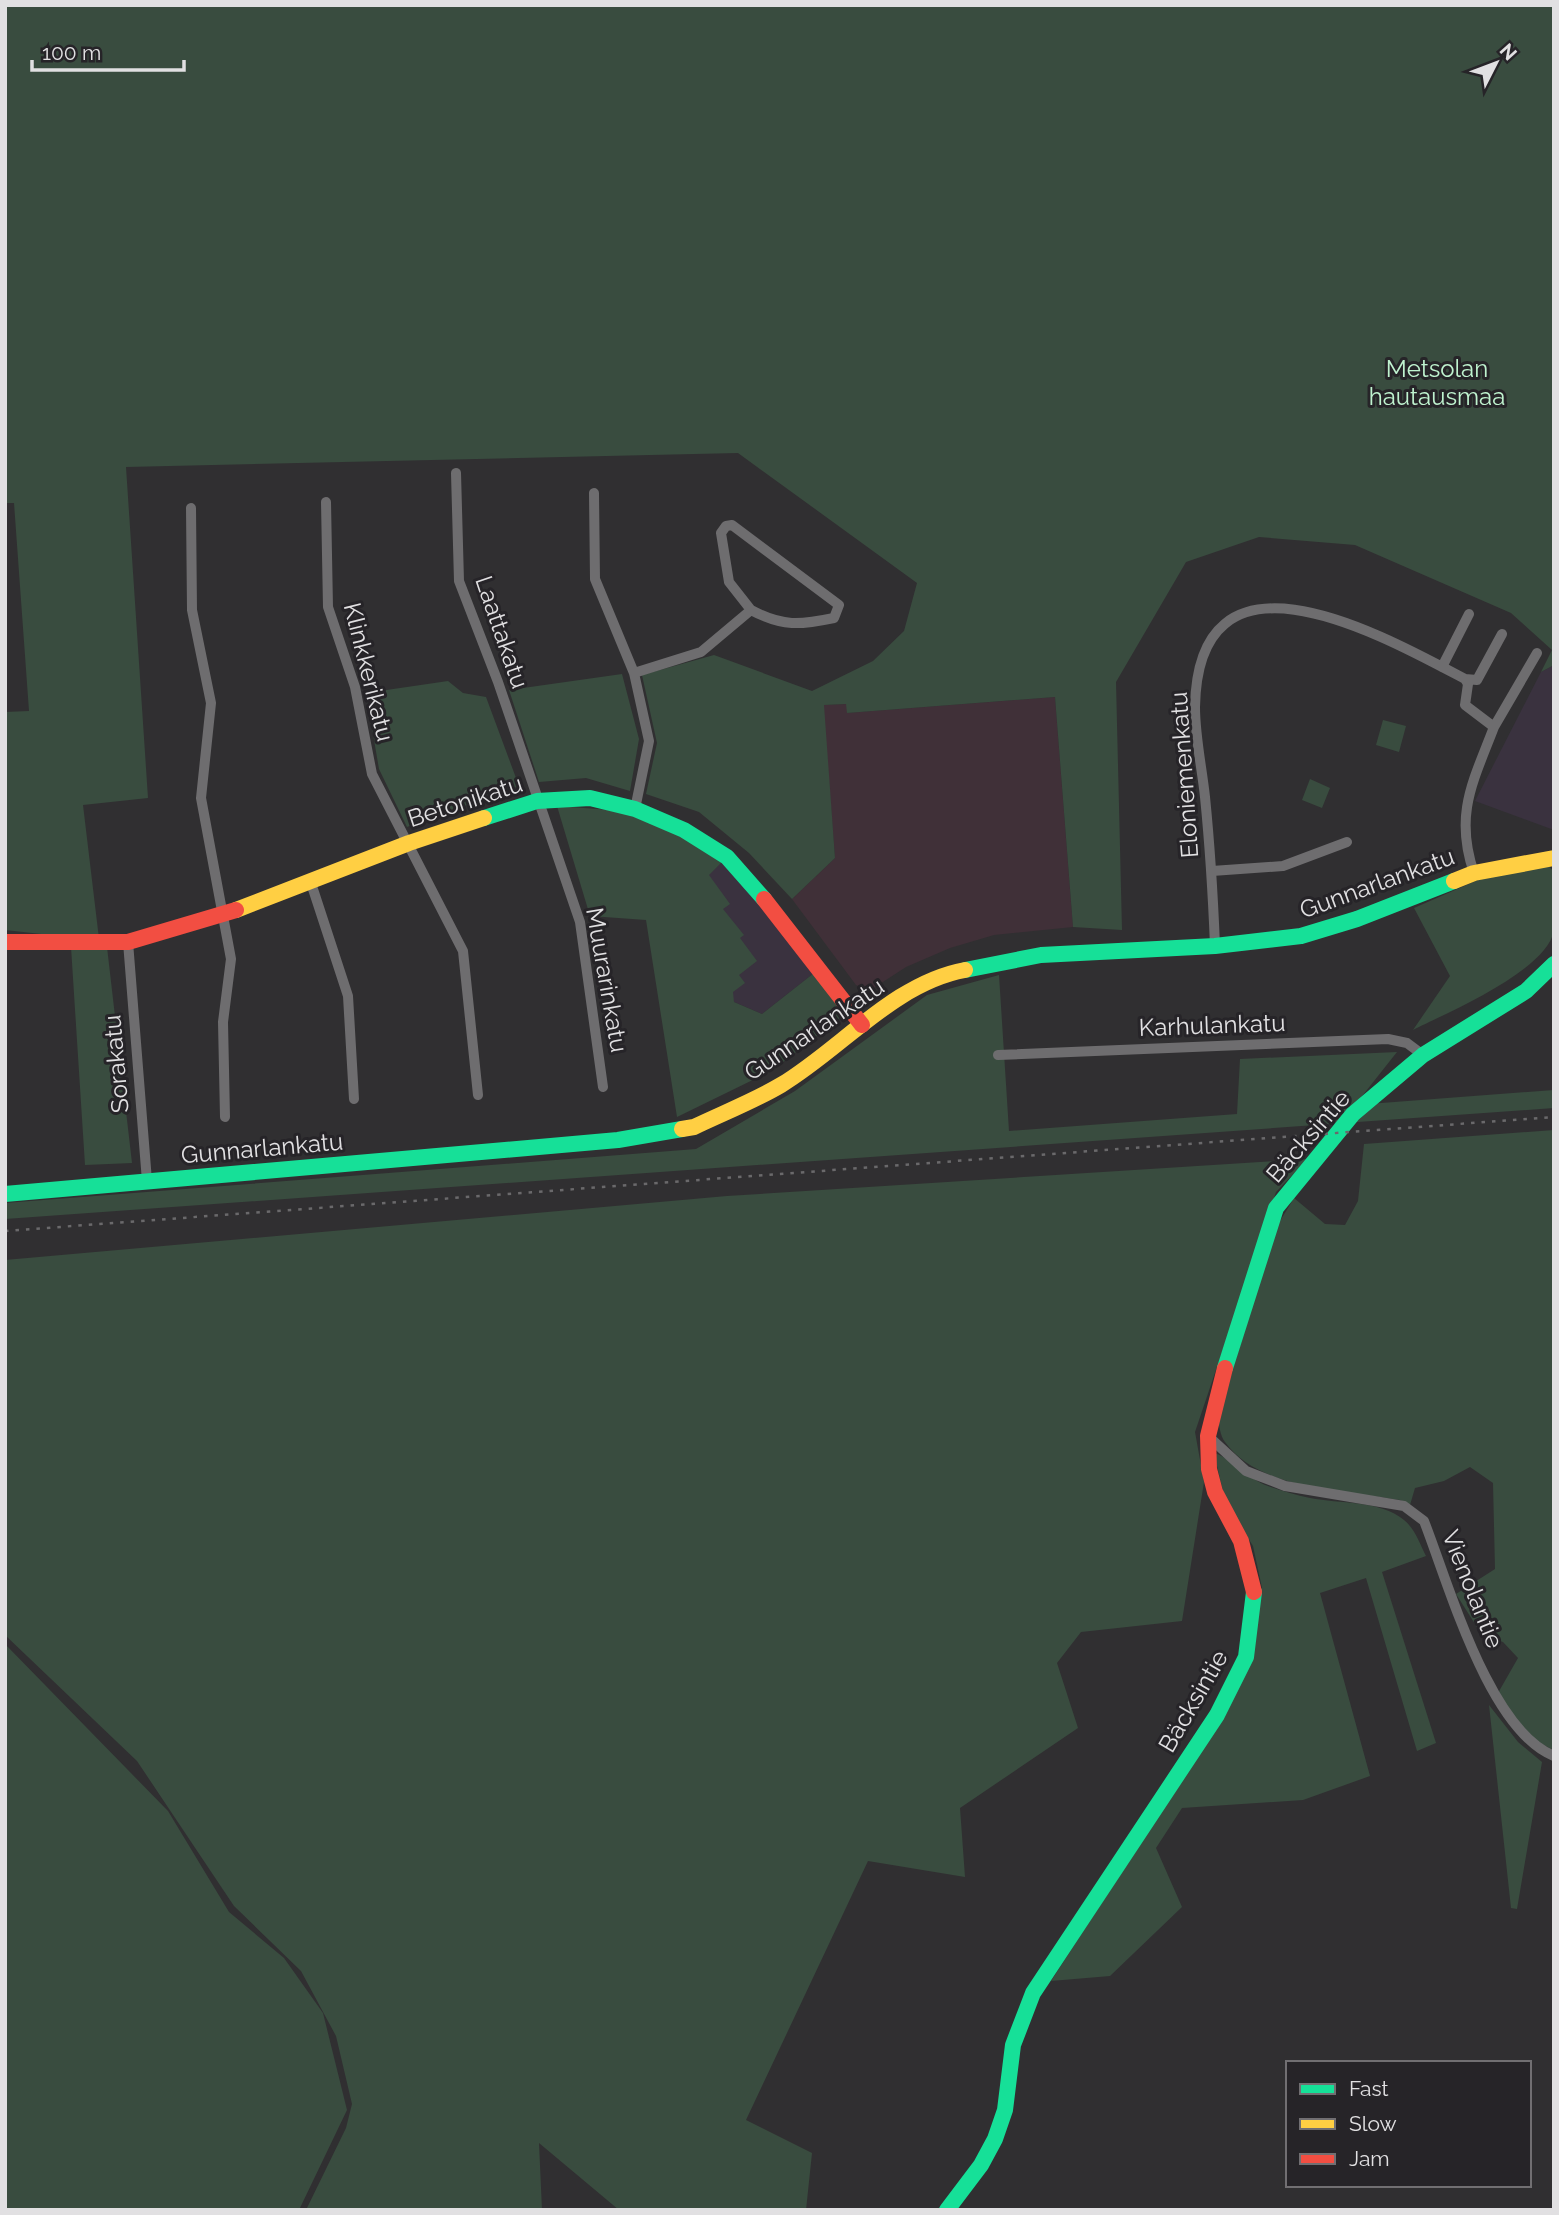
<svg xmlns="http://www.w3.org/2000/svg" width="1559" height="2215" viewBox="0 0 1559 2215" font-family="Raleway,sans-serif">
<rect width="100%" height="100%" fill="#302f31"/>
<path fill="#403038" d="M1055 697 1073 927 994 935 950 948 906 967 869 991 856 985 792 899 835 858 823 705 847 704V713Z"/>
<path fill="#3a323f" d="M1554 665V830L1475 801 1541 672Z
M723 861 752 890 814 973 762 1014 734 1002 700 883Z"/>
<path fill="#394c3f" d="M5 5H1554V665L1541 672 1552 650 1511 613 1355 545 1259 537 1186 562 1116 682 1122 930 1073 927 1055 697 847 713 846 704 824 705 835 858 792 899 749 853 699 812 646 794 657 743 642 675 714 655 812 691 873 661 904 631 917 583 738 453 126 467 148 798 83 805 100 947H107L132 1163 85 1165 71 947 41 934 5 930V712L29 711 14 503H5Z
M622 674 639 739 630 791 586 778 539 782 509 690Z
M448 681 463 693 486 697 519 786 407 827 379 769 366 693Z
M1383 720 1406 726 1399 752 1376 745Z
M1310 779 1330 788 1322 808 1302 800Z
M557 806 624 811 674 830 723 861 709 875 730 904 723 909 744 935 740 938 757 961 739 975 745 983 733 992 734 1002 762 1014 814 973 846 1013 773 1070 677 1117 646 920 590 916Z
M1548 866 1554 871C1554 890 1558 913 1554 931 1545 972 1448 1012 1413 1030L1450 976 1414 908 1487 876Z
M999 975 1009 1131 1237 1114 1240 1059 1397 1052 1355 1105 1554 1090V1108L5 1219V1203L696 1149 795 1091 927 995Z
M1554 1130V1750C1527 1739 1513 1717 1498 1693L1518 1658 1503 1642 1482 1635 1456 1594 1495 1569 1493 1483 1470 1467 1444 1481 1415 1488 1410 1505 1400 1500C1346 1491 1259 1490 1225 1442 1220 1436 1219 1424 1218 1417L1277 1226 1294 1198 1325 1224 1345 1225 1358 1201 1364 1144Z
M1308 1159 1276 1192 1195 1432 1204 1482 1182 1621 1081 1632 1057 1663 1078 1728 960 1808 965 1877 868 1861 746 2120 812 2153 806 2210H619L539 2143 542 2210H306L346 2128 352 2104 336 2036 301 1971 234 1906 137 1761 5 1635V1260L727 1196Z
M1214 1453C1226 1455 1250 1480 1268 1486 1282 1491 1296 1495 1310 1498 1340 1504 1380 1500 1404 1520 1415 1529 1420 1544 1426 1556L1382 1572 1436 1743 1417 1751 1366 1578 1320 1593 1370 1776 1303 1800 1182 1808 1156 1848 1182 1907 1110 1976 1051 1981 1168 1801 1251 1656 1262 1588 1253 1546 1225 1500Z
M5 1644 168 1811 229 1912 284 1958 323 2013 347 2110 299 2210H5Z
M1489 1705 1518 1742 1542 1762 1517 1909 1511 1908Z"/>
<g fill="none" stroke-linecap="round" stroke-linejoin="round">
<path stroke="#6e6d6f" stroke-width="10" d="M456 473 459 581 498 682 580 922 603 1087
M594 493 595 579 634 673 649 741 635 809
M326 502 328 607 355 687 372 774 463 951 478 1095
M191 508 192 610 211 703 201 798 231 959 223 1022 225 1117
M1442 667 1469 614
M634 673 701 652 751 610 729 582 721 533 726 526 732 525 839 605 834 618C800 625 783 627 751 610
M1465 679 1477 680 1502 634
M1494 727 1537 653
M1212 871 1283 866 1347 842
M311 883 348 996 354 1099
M128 942 147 1181
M1215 946C1213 896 1210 847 1205 797 1202 768 1195 737 1195 707 1198 532 1380 634 1465 679L1468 684 1465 705 1494 727C1473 782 1454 814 1474 873
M998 1055 1388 1039 1407 1043 1423 1055
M1208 1436 1246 1471 1285 1486 1404 1506 1424 1521C1449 1585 1489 1730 1554 1756"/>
<path stroke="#16e098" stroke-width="16" d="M484 818 537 801 590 798 635 809 684 830 727 857 764 899
M965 970 1041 955 1215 946 1301 936 1357 919 1454 881
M5 1194 618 1140 682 1129
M1225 1368 1276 1208 1353 1114 1423 1055 1526 991 1554 964
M947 2210 981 2165 995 2139 1005 2110 1013 2045 1033 1993 1217 1715 1246 1657 1254 1592"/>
<path stroke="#ffcf43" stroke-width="16" d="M1454 881 1474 873 1554 858
M236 910 409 843 484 818
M682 1129 694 1127C723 1113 754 1101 781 1085 841 1049 894 983 965 970"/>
<path stroke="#f24e42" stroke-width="16" d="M764 899 862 1025
M5 942H128L236 910
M1225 1368 1208 1436 1209 1469 1215 1492 1241 1541 1254 1592"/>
<path stroke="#6a696b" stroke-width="2.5" stroke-dasharray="3.5 7" stroke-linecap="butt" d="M5 1231 1554 1117"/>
</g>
<g text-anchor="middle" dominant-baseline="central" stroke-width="6" stroke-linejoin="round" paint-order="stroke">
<g font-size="24" fill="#bff3cf" stroke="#262428">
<text x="1437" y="368">Metsolan<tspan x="1437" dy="28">hautausmaa</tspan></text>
</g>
<g font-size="24" fill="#e1e0e2" stroke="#262428">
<text transform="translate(502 632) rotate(71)">Laattakatu</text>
<text transform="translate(369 672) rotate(76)">Klinkkerikatu</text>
<text transform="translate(1184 775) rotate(-94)">Eloniemenkatu</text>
<text transform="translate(465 801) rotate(-18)">Betonikatu</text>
<text transform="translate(1377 883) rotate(-20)">Gunnarlankatu</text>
<text transform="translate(607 980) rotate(80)">Muurarinkatu</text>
<text transform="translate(1212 1025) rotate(-2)">Karhulankatu</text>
<text transform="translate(814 1029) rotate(-34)">Gunnarlankatu</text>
<text transform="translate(116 1064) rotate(-95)">Sorakatu</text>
<text transform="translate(1308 1136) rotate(-49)">Bäcksintie</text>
<text transform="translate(262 1148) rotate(-5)">Gunnarlankatu</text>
<text transform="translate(1473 1589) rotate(68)">Vienolantie</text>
<text transform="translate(1193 1701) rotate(-60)">Bäcksintie</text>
</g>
</g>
<rect width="1559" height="2215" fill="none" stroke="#e1e0e2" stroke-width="14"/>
<rect x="1286" y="2061" width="245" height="126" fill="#262428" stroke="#716f72" stroke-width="2"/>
<rect x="1300" y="2084" width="35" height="10" fill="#16e098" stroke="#716f72" stroke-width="2"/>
<text x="1349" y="2096" font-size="21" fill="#e1e0e2">Fast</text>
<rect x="1300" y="2119" width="35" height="10" fill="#ffcf43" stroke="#716f72" stroke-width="2"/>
<text x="1349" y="2131" font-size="21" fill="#e1e0e2">Slow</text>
<rect x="1300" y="2154" width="35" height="10" fill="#f24e42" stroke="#716f72" stroke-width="2"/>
<text x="1349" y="2166" font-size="21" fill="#e1e0e2">Jam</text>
<g transform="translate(1496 63) rotate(48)" stroke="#262428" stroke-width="5" paint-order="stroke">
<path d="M0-5L12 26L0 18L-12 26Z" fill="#e1e0e2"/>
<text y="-10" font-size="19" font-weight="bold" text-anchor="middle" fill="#e1e0e2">N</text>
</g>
<path d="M32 60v10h152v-10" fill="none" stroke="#e1e0e2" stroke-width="3.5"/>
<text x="42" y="60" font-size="21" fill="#e1e0e2" stroke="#262428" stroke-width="5" paint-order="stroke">100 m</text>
</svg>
